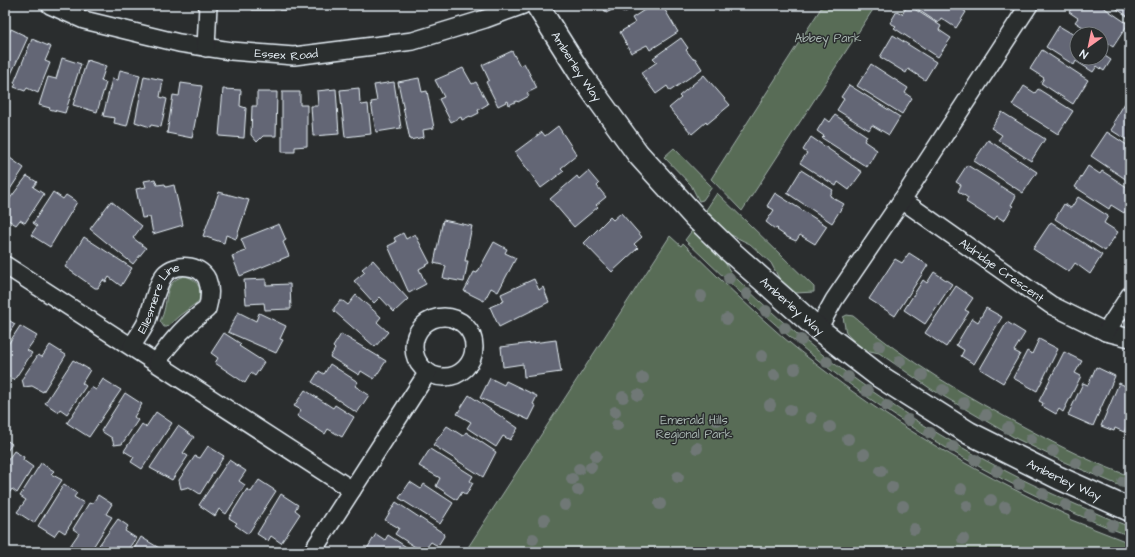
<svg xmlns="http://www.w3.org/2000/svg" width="1135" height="557" viewBox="0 0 1135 557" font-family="'Architects Daughter',sans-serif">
<rect width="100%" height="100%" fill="#2a2d2e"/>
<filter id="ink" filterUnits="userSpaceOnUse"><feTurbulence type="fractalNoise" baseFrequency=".025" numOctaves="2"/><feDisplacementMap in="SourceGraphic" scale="8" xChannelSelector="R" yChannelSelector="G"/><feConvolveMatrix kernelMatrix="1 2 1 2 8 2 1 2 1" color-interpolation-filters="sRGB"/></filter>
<g filter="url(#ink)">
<path fill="#586c57" stroke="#a0aea8" d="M823 5H876L742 211 711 179Z
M674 148 712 187 703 200 699 201 691 185 664 157Z
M717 193 814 287V292L796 293 782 284 771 263 750 244 729 234 706 210Z
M694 228C702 236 715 246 721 256 727 265 728 270 736 278 847 389 985 470 1130 527V536C1014 492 904 430 808 352 765 317 725 278 685 240Z
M670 236 681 246 683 243C716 275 749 308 784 338 870 411 967 469 1069 516V519L1130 543V552H465Z
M184 276C197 278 203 289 199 301L179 316 167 327H164L160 321C170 304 161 282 184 276Z
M847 315 853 316C906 361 967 397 1028 429 1061 447 1095 464 1130 476V490L1064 462 1017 439 931 389 879 353 861 349 846 333 843 317Z"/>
<path fill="#636675" stroke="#e8f1f8" d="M252 5H274V10H252Z
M279 5H301V10H279Z
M320 5H342L343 8 320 9Z
M602 5H638L623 13 620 6 606 13Z
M652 5H662L678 32 650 50 647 45 631 53 620 32 635 23 632 18Z
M908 5 941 26 939 30 951 38 938 57 894 28 896 26 890 23 897 11 902 14Z
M911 5H956L966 12 956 28 941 18 938 23Z
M1074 5H1100L1128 24 1113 47 1101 39V34H1094L1075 22 1078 18 1069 12Z
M1111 5H1130V18Z
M1059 26 1076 36 1077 34V58H1101V46L1106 49 1102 54 1111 60 1104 71 1097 66 1093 72 1076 61 1074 65 1046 47Z
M11 29 28 37 6 85 5 42Z
M893 35 936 62 925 80 908 69 906 73 880 57Z
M681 38 688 48 686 50 693 59 695 58 702 69 670 91 667 86 656 94 641 73 657 62 653 58Z
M32 39 51 47 45 61 50 63 38 93 27 88 25 91 14 87 16 84 14 83Z
M1042 50 1088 80 1073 104 1041 83 1044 78 1030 69Z
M512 51 520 66 524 63 537 88 527 93 529 96 518 102 517 101 509 105 508 101 498 106 486 82 489 80 482 65Z
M62 58 81 64 65 113 49 109 50 108 39 105 48 77 56 79Z
M87 60 106 66 101 81 106 83 97 112 73 105Z
M871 64 908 88 905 93 912 98 902 114 857 86Z
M463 68 472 84 476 82 488 104 478 110 479 113 471 117 470 116 462 120 461 117 451 122 439 99 444 97 435 80Z
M120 70 140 75 127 126 114 123 115 118 103 116 112 79 118 80Z
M704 75 730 105 707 124 706 122 692 134 669 108 681 98 679 96Z
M144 76 163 80 160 97 167 99 161 127 151 125 150 127 135 122Z
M419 78 422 92 427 91 434 128 423 130 424 137 410 140 398 82Z
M394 82 401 128 376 132 371 102 377 101 374 85Z
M181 83 202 86 192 138 167 133 173 95 179 96Z
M849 85 900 117 889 135 872 125 869 130 837 110 844 99 841 97Z
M1024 86 1035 93 1038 89 1073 111 1058 134 1012 105Z
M359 88 360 103 362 105 368 104 371 134 345 137 340 90Z
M223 89 241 90 240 106 246 108 244 138 219 136Z
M336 89 339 134 313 136 311 106H318L317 91Z
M257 92H277L276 136H263L257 142 251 135 252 106H257Z
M282 92H300V105H307V146L295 147V152H282Z
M1125 103 1130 106V142L1111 130 1115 124 1113 123Z
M1002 112 1045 139 1031 161 998 140 1002 135 991 128Z
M835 115 867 136 864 141 877 150 867 167 822 138 824 136 817 131 825 118 830 122Z
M558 126 577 155 561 168 564 171 541 188 515 152 542 132 545 136Z
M1107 132 1130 147V182L1091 156Z
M811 137 862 172 849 190 838 182 836 186 800 163 807 153 803 150Z
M988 140 1037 172 1023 193 974 161Z
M5 158 9 160 10 158 24 168 5 197Z
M967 165 1016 196 1011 205 1013 206 1004 221 997 216 994 220 966 202 968 198 958 191 961 185 956 182Z
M1088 166 1100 174 1102 171 1130 189V204L1124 213 1111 205 1109 209 1075 187Z
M801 170 833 190 830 196 844 204 832 223 787 193Z
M588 171 599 184 597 186 606 197 596 205 598 207 574 227 550 199 577 176 579 179Z
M27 176 37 182 33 187 44 194 25 223 20 220 16 225 5 218V205Z
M155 179 157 185 165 184 166 187 174 185 183 225 153 234 150 217 142 218 136 189 146 187 144 181Z
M53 192 63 199 66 195 77 202 50 247 31 235 37 226 33 223Z
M219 192 249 200 236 239 226 235 224 243 203 236Z
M775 193 827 226 815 244 800 235 796 241 787 237 777 230 778 229 777 228 775 229 766 222 774 210 767 206Z
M1078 197 1108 216 1104 223 1118 232 1105 251 1055 219 1064 204 1071 208Z
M111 201 142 226 133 238 146 248 133 264 90 229Z
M621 213 642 237 634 244 638 248 612 272 584 243 610 217 613 220Z
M443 220 472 226 465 261H468L464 282 443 278 446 266 434 263Z
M1051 222 1102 255 1090 274 1075 263 1069 272 1033 249Z
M279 224 286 240 283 242 289 256 240 276 232 256 246 251 241 239Z
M403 233 406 239 415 234 430 263 419 269 426 284 409 293 388 246 396 242 394 238Z
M84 237 132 268 121 286 109 277 106 282 103 280 98 288H95L65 267Z
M494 242 507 249 505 253 516 258 498 292 491 288 484 301 464 291 474 272 477 273Z
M909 253 928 265 895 316 869 299 895 259 902 263Z
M373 260 408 299 394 312 380 297 374 303 354 281 365 272 362 269Z
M934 272 952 284 925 324 904 310 923 280 927 283Z
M266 279V285L290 284 291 309 265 310 264 303 246 304 244 280Z
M534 279 539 290 543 287 549 302 499 327 490 307 504 301 501 294Z
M956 286 973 298 965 310 969 312 946 347 925 333Z
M356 295 381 317 377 322 388 332 375 347 334 311V308L340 301H343L348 305Z
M986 308 1002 317 974 364 961 356 964 350 956 345 972 318 978 322Z
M238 312 256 321 259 313 286 326 280 339 283 340 276 353 228 332Z
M5 318 15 324 5 339Z
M1007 322 1025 333 1014 351 1020 354 1003 383 980 369Z
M20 326 37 336 27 350 32 353 14 380 5 374V349Z
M224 333 241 344 239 346 264 362 255 376 251 373 245 383 215 363 218 358 211 353Z
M341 334 386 361 374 379 361 371 359 375 330 357 335 349 333 347Z
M1039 339 1058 349 1037 391 1013 378 1027 351 1032 354Z
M556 340 561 372 524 377 523 364 503 367 501 347Z
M50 345 66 355 43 392 32 386 24 387 22 379 38 355 42 357Z
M1064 352 1082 361 1075 373 1081 376 1063 412 1059 409 1056 414 1042 406 1043 403 1039 401Z
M73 360 90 370 82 383 86 386 67 414 60 409 58 412 45 403Z
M330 364 358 382 355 386 369 395 357 413 312 382 319 371 324 374Z
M1096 367 1115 376 1093 426 1068 415 1083 383 1088 385Z
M490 378 504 385 506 381 537 396 533 404 536 406 529 420 480 398Z
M103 379 121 390 89 437 67 423 91 387 96 390Z
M1119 383 1130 388V420L1124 432 1115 428 1114 431 1101 426Z
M305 390 333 408 335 405 354 417 342 437 328 429 325 434 297 416 301 410 294 406Z
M125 393 142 404 134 417 138 420 122 444 114 445 112 438 101 431Z
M469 395 518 428 510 440 503 436 496 447 467 428 471 422 457 414Z
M156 412 172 423 142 469 131 462 134 457 124 451 142 424 146 427Z
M178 426 194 437 183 453 188 456 172 480 150 468Z
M447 426 463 436 466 432 496 452 483 477 433 445Z
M5 439 12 444 5 454Z
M208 446 224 456 200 494 189 487 181 489 179 480 195 456 200 458Z
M430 449 473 476 470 481 473 483 466 495 462 492 457 500 436 486 440 478 419 466Z
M14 451 24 457 23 460 33 467 17 493 12 489 5 499V464Z
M229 460 246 471 239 481 245 485 226 514 219 509 215 516 199 505Z
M41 463 54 471 51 474 62 480 34 523 17 512 26 500 20 496Z
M259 480 276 491 248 534 235 525 237 523 229 518 247 489 251 492Z
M410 482 421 489 424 484 453 503 440 524 399 498Z
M64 484 77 493 74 497 84 503 65 533 59 529 54 536 38 526Z
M281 494 298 505 295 510 300 514 281 543 271 536 268 541 257 534Z
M98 495 112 504 106 514 112 517 90 552H79L70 546 79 533 73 529 89 503 92 504Z
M396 502 443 533 444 536 439 544 436 545 431 542 423 552 395 534 399 528 385 520Z
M118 519 128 526 125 531 136 538 126 552H94Z
M376 534 385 540 388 535 414 552H365Z
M141 537 164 551V552H132Z"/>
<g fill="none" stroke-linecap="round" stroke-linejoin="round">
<defs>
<g id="street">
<path id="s1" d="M50 5 84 20 179 43 231 51 294 56 413 41 485 19 523 5"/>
<path d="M206 48 208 5"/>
<path id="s2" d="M902 200 1051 305 1106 332 1130 338"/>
<path d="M5 265 352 490"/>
<circle cx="444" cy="347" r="30"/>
<path d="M818 329 834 300 902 200 1029 5"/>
<path d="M1106 332 1130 295"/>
<path id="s3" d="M132 346C136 339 142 331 146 323 151 311 157 283 165 274 175 263 200 264 207 279 211 289 210 299 207 309 186 324 171 341 157 362"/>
<path d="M312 552 428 372"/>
</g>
<g id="secondary">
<path id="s4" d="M537 5 583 78 638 154 695 217 730 251 818 329 879 376 969 433 1059 478 1130 510"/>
</g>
</defs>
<use href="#street" stroke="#e8f1f8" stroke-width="20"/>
<use href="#secondary" stroke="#e8f1f8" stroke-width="25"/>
<use href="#street" stroke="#2a2d2e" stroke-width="17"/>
<use href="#secondary" stroke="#2a2d2e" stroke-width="22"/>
</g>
<g fill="#6f7876">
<circle cx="729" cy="278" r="6"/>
<circle cx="747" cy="294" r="6"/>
<circle cx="701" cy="296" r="6"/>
<circle cx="766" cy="311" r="6"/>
<circle cx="727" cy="319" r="6"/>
<circle cx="785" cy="328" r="6"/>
<circle cx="801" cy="340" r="6"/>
<circle cx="879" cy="346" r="6"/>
<circle cx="762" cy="356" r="6"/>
<circle cx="900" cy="361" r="6"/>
<circle cx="827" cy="362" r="6"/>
<circle cx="795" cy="369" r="6"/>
<circle cx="774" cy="375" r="6"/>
<circle cx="922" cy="375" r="6"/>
<circle cx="848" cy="377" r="6"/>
<circle cx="643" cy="378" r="6"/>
<circle cx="943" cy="390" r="6"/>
<circle cx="867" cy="391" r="6"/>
<circle cx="638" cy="395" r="6"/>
<circle cx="623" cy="397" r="6"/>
<circle cx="964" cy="403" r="6"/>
<circle cx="770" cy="405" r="6"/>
<circle cx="887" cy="406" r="6"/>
<circle cx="790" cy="410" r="6"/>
<circle cx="615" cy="412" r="6"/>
<circle cx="986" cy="415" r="6"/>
<circle cx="811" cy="418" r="6"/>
<circle cx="717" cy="420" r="6"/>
<circle cx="908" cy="420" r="6"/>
<circle cx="617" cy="425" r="6"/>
<circle cx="830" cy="427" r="6"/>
<circle cx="1008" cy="428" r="6"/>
<circle cx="930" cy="433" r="6"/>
<circle cx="848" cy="439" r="6"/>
<circle cx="1031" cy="439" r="6"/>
<circle cx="953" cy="447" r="6"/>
<circle cx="697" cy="448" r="6"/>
<circle cx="1053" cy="451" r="6"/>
<circle cx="864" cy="454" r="6"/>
<circle cx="596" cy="456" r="6"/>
<circle cx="975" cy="460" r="6"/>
<circle cx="1076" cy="463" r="6"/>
<circle cx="591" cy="467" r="6"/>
<circle cx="579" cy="469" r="6"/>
<circle cx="881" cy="471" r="6"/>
<circle cx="997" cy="471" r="6"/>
<circle cx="1100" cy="472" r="6"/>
<circle cx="678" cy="477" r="6"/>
<circle cx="572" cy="479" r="6"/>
<circle cx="1123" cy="482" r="6"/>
<circle cx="1019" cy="484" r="6"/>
<circle cx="892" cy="487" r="6"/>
<circle cx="961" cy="489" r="6"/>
<circle cx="578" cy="490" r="6"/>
<circle cx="1043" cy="494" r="6"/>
<circle cx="991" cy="500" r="6"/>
<circle cx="660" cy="504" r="6"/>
<circle cx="565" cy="505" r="6"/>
<circle cx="1066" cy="505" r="6"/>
<circle cx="903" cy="506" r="6"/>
<circle cx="967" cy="506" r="6"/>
<circle cx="1005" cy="507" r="6"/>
<circle cx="1090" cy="515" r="6"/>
<circle cx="544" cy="520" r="6"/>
<circle cx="1112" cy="525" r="6"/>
<circle cx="914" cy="529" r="6"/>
<circle cx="533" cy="539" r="6"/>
<circle cx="963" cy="539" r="6"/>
</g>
</g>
<g text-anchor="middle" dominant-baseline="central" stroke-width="3" stroke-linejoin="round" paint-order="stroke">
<g font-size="12" fill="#a7b5b0" stroke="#2a2d2e">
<text x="828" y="38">Abbey Park</text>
<text x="694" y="420">Emerald Hills<tspan x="694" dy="14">Regional Park</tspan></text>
</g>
<g font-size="12" fill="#e8f1f8" stroke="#2a2d2e">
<text stroke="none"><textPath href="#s1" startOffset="243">Essex Road</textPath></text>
<text stroke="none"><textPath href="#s4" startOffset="73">Amberley Way</textPath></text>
<text stroke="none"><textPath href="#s2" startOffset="122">Aldridge Crescent</textPath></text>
<text stroke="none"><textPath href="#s3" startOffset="56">Ellesmere Line</textPath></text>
<text stroke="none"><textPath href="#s4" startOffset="397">Amberley Way</textPath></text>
<text stroke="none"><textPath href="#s4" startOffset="721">Amberley Way</textPath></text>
</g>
</g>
<rect width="1135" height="557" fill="none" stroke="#2a2d2e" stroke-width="20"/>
<rect x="10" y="10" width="1115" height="537" fill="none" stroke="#e8f1f8" stroke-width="1.5" filter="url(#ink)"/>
<g transform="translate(1089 46) rotate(213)"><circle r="19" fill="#2a2d2e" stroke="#767b7f"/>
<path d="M0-3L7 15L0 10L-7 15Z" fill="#ff9aa2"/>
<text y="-6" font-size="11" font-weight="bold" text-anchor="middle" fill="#e8f1f8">N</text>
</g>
</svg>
